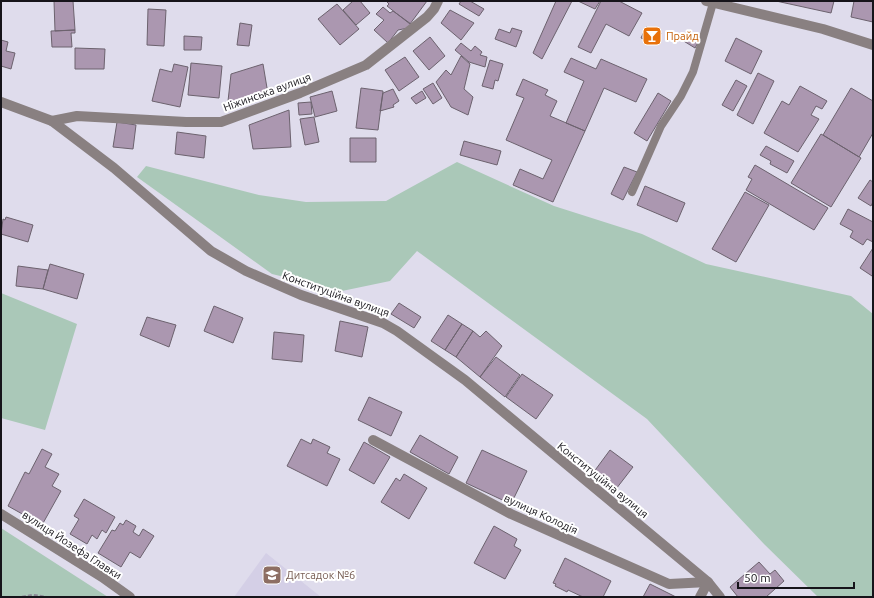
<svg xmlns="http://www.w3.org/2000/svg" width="874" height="598" viewBox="0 0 874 598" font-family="Ubuntu,sans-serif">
<rect width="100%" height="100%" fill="#dfdcec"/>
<path fill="#d4cfe6" d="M266 553 321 597H234Z"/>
<path fill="#aac8b8" d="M457 162 554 206 642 234 706 264 851 296 873 314V597H818L764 544 647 419 417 251 390 281 342 291 272 274 137 177 146 166 259 195 306 202 386 201Z
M1 293 77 324 45 430 1 418Z
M1 528 108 597H1Z"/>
<path fill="#ab97b0" stroke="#6c626e" d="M54 1H73L75 30 55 31Z
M353 1H360L370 13 356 25 343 10Z
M386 1H427L410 24 387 6 389 4Z
M461 1H470L484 9 479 16 459 4Z
M556 1H572L542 59 533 53Z
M578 1H600L595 9Z
M601 1H619L642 13 629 36 606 24 591 53 578 47Z
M776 1H834L831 13Z
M854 1H873V22L851 17Z
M337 4 359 29 340 45 318 19Z
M383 7 390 13 393 11 411 24 408 28 398 30 388 43 374 30 384 20 376 14Z
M148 9 166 10 164 46 147 45Z
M450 10 474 23 461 40 441 23Z
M240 23 252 25 249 46 237 45Z
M646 27 661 33 656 44 641 38Z
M512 28 522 31 516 47 495 39 499 29 510 33Z
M75 30V33H71L72 47H52L51 31Z
M687 31 700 39 695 48 682 40Z
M184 36 202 37 201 50H184Z
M430 37 445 56 429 70 413 51Z
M736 38 762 51 751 74 725 61Z
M1 40 8 42 6 51 15 53 11 69 1 66Z
M461 43 471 51 475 46 482 52 480 55 487 57 485 67 469 62 455 50Z
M75 48 105 49 104 69H75Z
M461 56 470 64 464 89 473 97 468 115 451 107 436 82 446 70 451 75Z
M405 57 419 77 399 91 385 70Z
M571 58 596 69 601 59 647 79 636 102 604 88 585 131 566 123 584 81 564 72Z
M490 60 503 64 498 81 495 80 493 89 482 86Z
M191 63 222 66 219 98 188 95Z
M174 64 188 67 180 107 152 101 160 69 172 72Z
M263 64 268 94 227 110 231 74Z
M758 73 774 81 753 124 737 115Z
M523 79 548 90 545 95 557 101 550 116 585 131 553 202 513 185 520 169 543 179 552 160 506 140 524 98 516 95Z
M736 80 747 86 733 111 722 105Z
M433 83 442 98 433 104 423 89Z
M800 86 827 101 822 109 816 106 811 115 819 119 798 152 764 133 782 101 789 105Z
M361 88 383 91 378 130 356 128Z
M851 88 873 101V133L859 157 823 135Z
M393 89 399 101 393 105 394 107 380 111 383 93Z
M332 91 337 111 315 117 310 97Z
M422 91 426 98 416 104 411 98Z
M658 93 671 101 647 141 634 133Z
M311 102 312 114 299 115 298 103Z
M289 110 291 147 253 149 249 125Z
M314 117 319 142 305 145 300 119Z
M117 122 136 125 133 149 113 147Z
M177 132 206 136 204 158 175 154Z
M821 134 861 158 831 207 791 183Z
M350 138H376V162H350Z
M464 141 501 151 497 165 460 155Z
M766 146 794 161 787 173 770 164 771 161 760 155Z
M755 165 828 208 814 230 746 190 752 179 748 177Z
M624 167 637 172 623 200 611 194Z
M870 180 873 182V202L871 206 858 198Z
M645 186 685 203 677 222 637 205Z
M745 192 769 205 736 262 712 249Z
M848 209 873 222V242L867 239 863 245 850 237 853 231 840 224Z
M6 217 33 225 28 242 1 234 3 219 5 220Z
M873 248V274L872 276 860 268Z
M50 264 84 274 77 299 43 289Z
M18 266 48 270 43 289 16 286Z
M399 303 421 317 414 328 391 314Z
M214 306 243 318 233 343 204 331Z
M448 315 462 324 445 350 431 341Z
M147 317 176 325 169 347 140 335Z
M340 321 368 327 362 357 335 351Z
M462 324 473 331 456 357 445 350Z
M473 331 480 337 486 331 502 346 480 377 456 357Z
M274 332 304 335 302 362 272 359Z
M496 357 520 375 505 397 480 377Z
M522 374 553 395 536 419 506 397Z
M369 397 402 412 391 436 358 420Z
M420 435 458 457 449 474 410 452Z
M301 439 311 444 313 439 330 447 327 453 340 459 327 486 287 466Z
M364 442 390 457 374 484 349 470Z
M42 449 52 454 45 467 59 474 52 486 61 491 42 525 8 506 25 472 29 474Z
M482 450 527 471 511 504 466 483Z
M610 450 633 467 616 489 593 473Z
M404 474 427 488 409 519 381 502 396 478 400 481Z
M84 499 115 517 106 533 102 530 97 539 92 535 87 544 70 534 79 519 74 516Z
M126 520 136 526 133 532 139 536 143 529 154 536 140 558 130 552 121 567 98 553 112 530 115 531 120 523 123 525Z
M494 526 517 539 514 546 521 550 505 579 474 563Z
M565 558 611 581 603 597H583L568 590 567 592 555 586 556 584 553 583Z
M759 562 770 574 775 570 784 581 766 597H738L730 587Z
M650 584 676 597H643Z"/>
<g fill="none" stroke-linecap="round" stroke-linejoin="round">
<path stroke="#8c8995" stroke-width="2.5" stroke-dasharray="4 2" stroke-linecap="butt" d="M22 597 33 595 46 597"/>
<path stroke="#898081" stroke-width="8" d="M632 192 661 126 681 96 693 72 713 3"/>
<path stroke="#898081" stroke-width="10" d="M706 1 823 29 873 45
M52 121 77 116 186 122H221L300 93 366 65 427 17 434 9 438 1
M373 440 511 514 669 584 708 582 720 597
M1 514 102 577 130 597"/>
<path stroke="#898081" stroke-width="10" d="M1 102 52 121 114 168 211 251 246 271 301 295 383 323 397 331 465 380 708 582 700 597"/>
</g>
<defs>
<symbol id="bar-square" viewBox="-11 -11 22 22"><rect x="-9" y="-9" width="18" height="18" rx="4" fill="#e8710a" stroke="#fff"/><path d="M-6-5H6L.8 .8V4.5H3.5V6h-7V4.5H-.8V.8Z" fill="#fff"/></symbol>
<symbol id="school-square" viewBox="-11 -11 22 22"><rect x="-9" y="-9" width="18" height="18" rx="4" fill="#8d6e63" stroke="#fff"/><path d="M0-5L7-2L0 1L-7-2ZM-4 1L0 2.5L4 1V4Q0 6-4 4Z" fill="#fff"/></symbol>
</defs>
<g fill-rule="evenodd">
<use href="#bar-square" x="641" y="25" width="22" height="22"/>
<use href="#school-square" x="261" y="564" width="22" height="22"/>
</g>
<g text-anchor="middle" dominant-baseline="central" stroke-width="4" stroke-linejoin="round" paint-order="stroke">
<g font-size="11" fill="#c56008" stroke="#fff" text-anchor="start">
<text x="666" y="36">Прайд</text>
</g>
<g font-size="11" fill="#16141a" stroke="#fff">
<text transform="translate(267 92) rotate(-20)">Ніжинська вулиця</text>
<text transform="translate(336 294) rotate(20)">Конституційна вулиця</text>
<text transform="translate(603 480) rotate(39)">Конституційна вулиця</text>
<text transform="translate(541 514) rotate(25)">вулиця Колодія</text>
<text transform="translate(72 545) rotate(33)">вулиця Йозефа Главки</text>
</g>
<g font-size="11" fill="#785e54" stroke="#fff" text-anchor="start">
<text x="286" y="575">Дитсадок №6</text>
</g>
</g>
<rect width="874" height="598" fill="none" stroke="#16141a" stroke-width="4"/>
<path d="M738 582v6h116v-6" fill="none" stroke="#16141a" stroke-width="2"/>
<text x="744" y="582" font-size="12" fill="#16141a" stroke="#ffffff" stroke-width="3" paint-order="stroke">50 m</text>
</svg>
